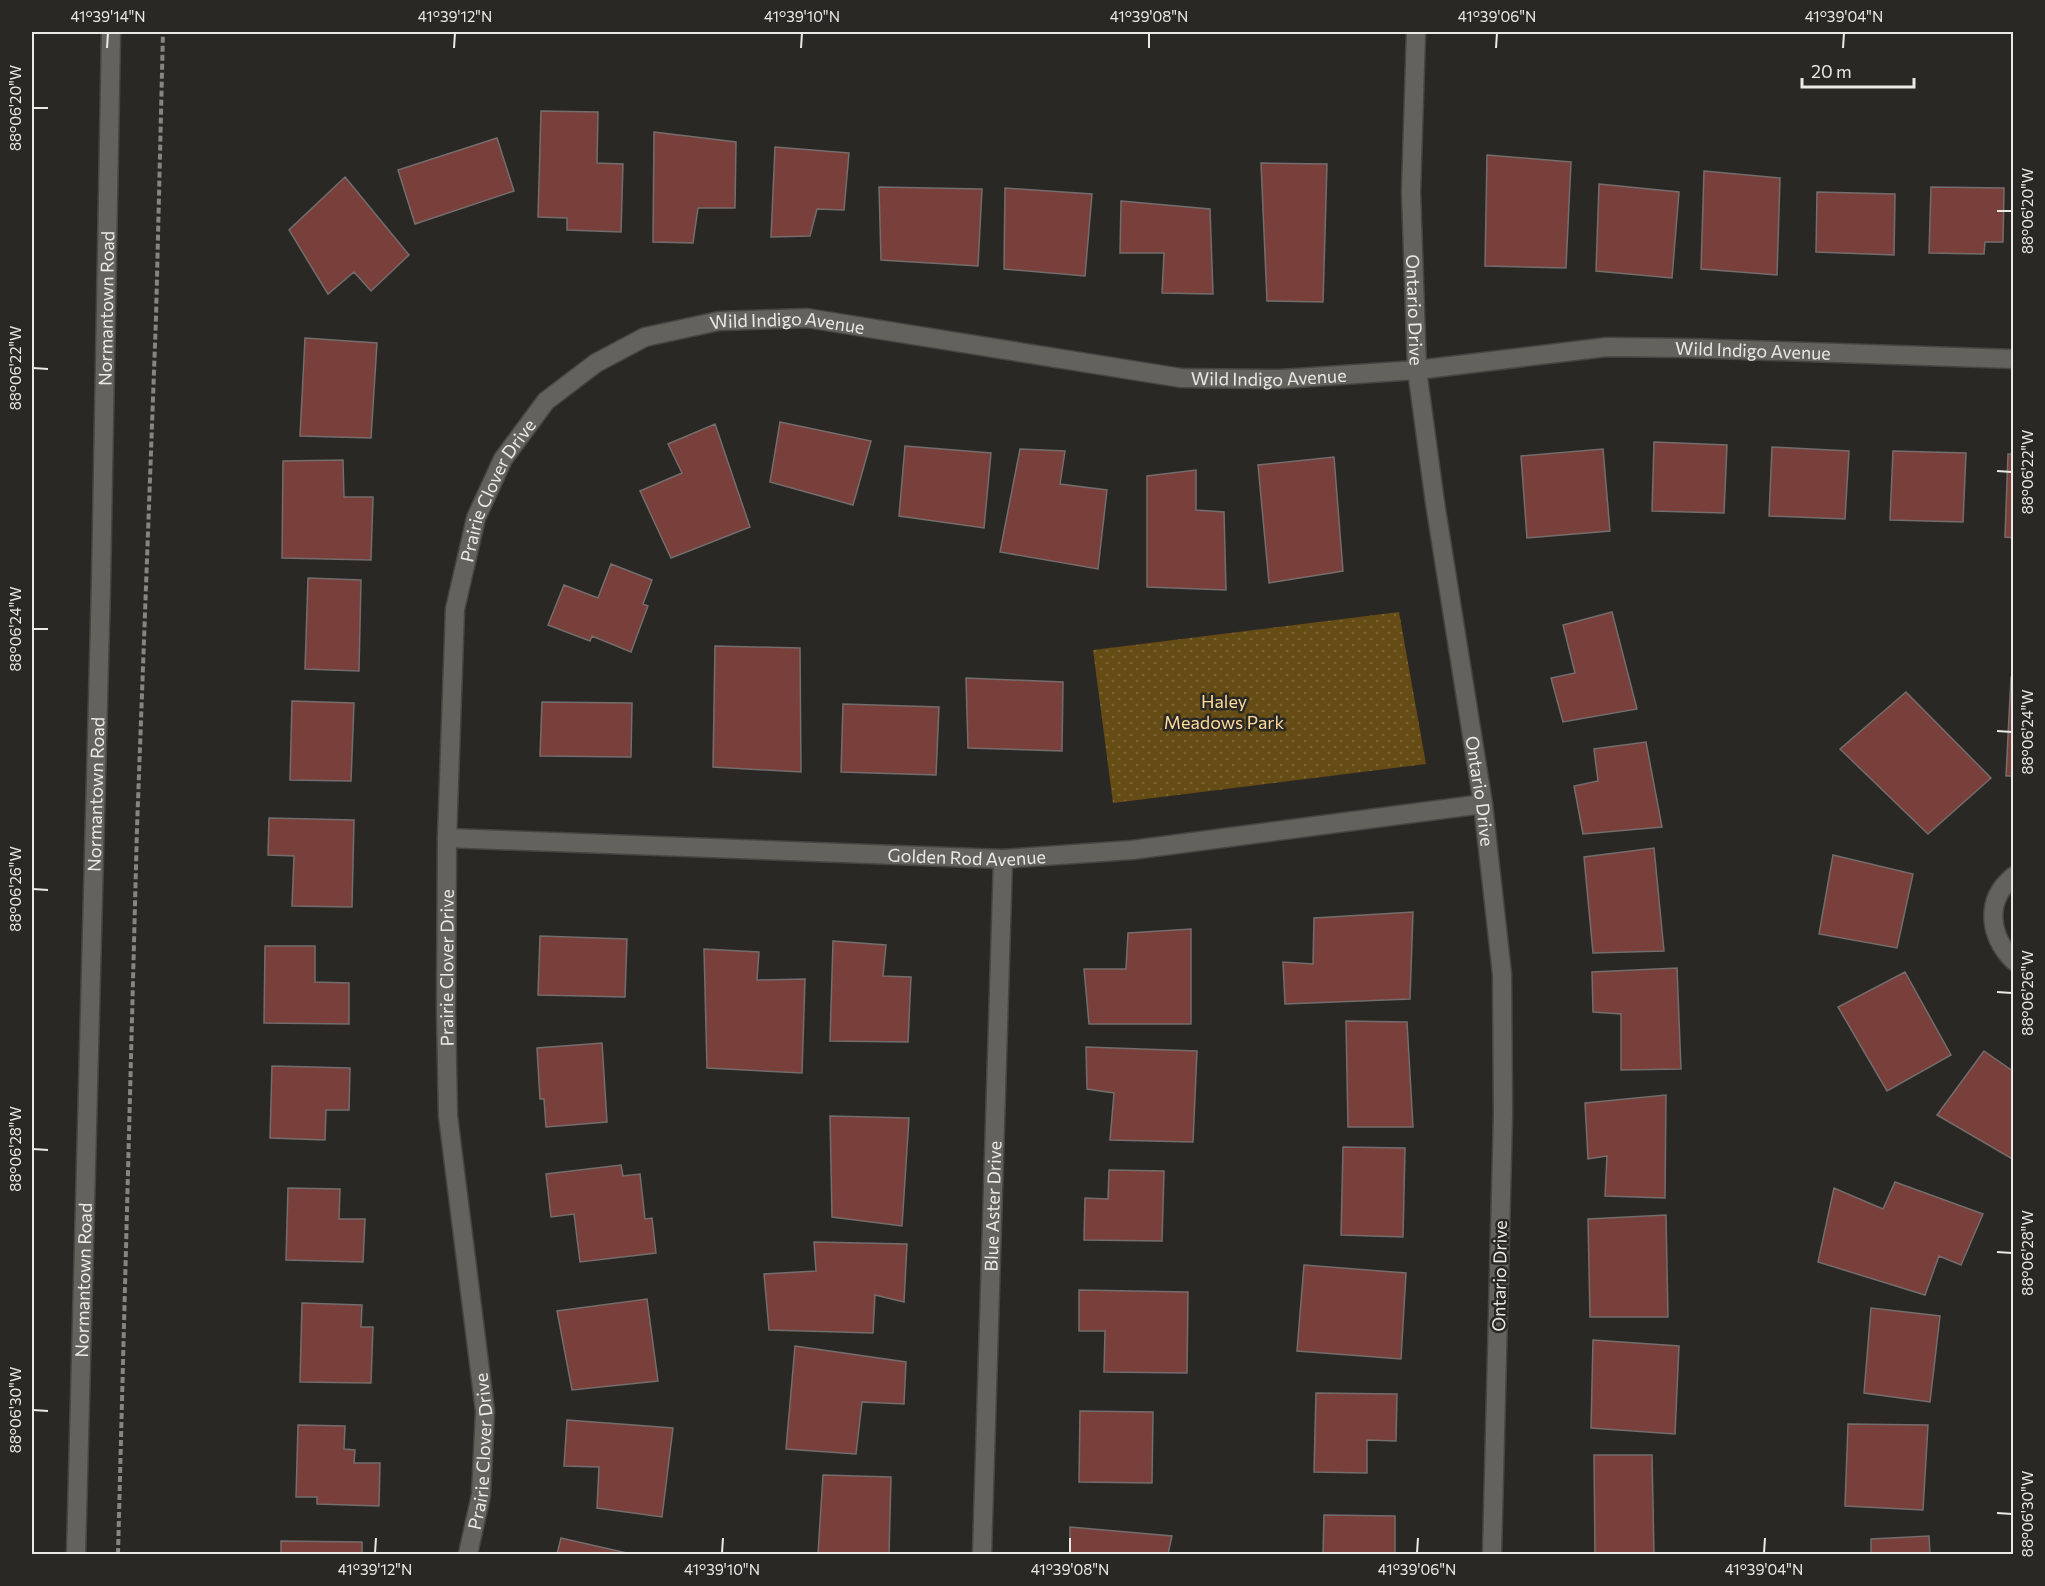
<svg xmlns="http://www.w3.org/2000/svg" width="2045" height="1586" viewBox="0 0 2045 1586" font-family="Commissioner,sans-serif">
<defs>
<pattern id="park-dots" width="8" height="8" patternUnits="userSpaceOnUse" patternTransform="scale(1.5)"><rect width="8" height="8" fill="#654b14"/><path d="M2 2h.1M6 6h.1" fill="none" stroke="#7b6536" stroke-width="1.8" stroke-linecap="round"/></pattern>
</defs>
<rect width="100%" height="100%" fill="#2a2825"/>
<path fill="url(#park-dots)" d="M1399 612 1426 764 1113 803 1093 650Z"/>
<path fill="#793f3b" stroke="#736d6c" stroke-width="1.5" d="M541 111 598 112 597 163 623 164 621 232 567 230V218L538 217Z
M654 132 736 142 735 208H698L693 243 653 242Z
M497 138 514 191 415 224 398 170Z
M775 147 849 153 844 210 817 209 810 236 771 237Z
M1487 155 1571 162 1566 268 1485 266Z
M1261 163 1327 164 1323 302 1267 301Z
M1704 171 1780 178 1777 275 1701 269Z
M345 177 409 255 371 291 354 272 328 294 289 230Z
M1599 184 1679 192 1672 278 1596 271Z
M879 187 982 189 978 266 881 260Z
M1931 187 2004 188 2003 242H1985L1984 254 1929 253Z
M1005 188 1092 194 1085 276 1004 269Z
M1817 192 1895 194 1894 255 1816 252Z
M1121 201 1210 209 1213 294 1162 293 1164 253H1120Z
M305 338 377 343 371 438 300 436Z
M780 422 871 441 853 505 770 482Z
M715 424 750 527 671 558 640 491 682 473 668 444Z
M1654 442 1727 445 1724 513 1652 511Z
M905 446 991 453 984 528 899 516Z
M1772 447 1849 451 1845 519 1769 516Z
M1020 449 1065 451 1060 484 1107 490 1098 569 1000 552Z
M1603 449 1610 531 1527 538 1521 456Z
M1893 451 1966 453 1963 522 1890 520Z
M2008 454H2014V538L2005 537Z
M1334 457 1343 571 1269 583 1258 465Z
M343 460 344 497H373L371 560 282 558 283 461Z
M1196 470V510L1224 512 1226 590 1147 587V476Z
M611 564 652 580 643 604 648 606 631 652 592 636 590 641 548 625 564 585 598 598Z
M308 578 361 580 359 671 305 669Z
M1612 612 1637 709 1563 722 1551 678 1575 673 1563 625Z
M715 646 800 648 801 772 713 767Z
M2011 677H2014V776H2006Z
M966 678 1063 682 1062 751 968 748Z
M1906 692 1991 778 1928 834 1840 749Z
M292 701 354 703 351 781 290 780Z
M542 702 632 703 631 757 540 756Z
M843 704 939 707 936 775 841 772Z
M1646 742 1662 827 1583 834 1574 786 1598 781 1594 749Z
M269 818 354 820 352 907 292 906 294 856 268 855Z
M1654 848 1664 951 1593 953 1584 857Z
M1833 855 1913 874 1897 948 1819 934Z
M1413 912 1410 999 1285 1004 1283 962 1313 964 1314 918Z
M1191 929V1024H1089L1084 969H1126L1128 933Z
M540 936 627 939 625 997 538 995Z
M833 941 886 945 883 976 911 977 908 1042 830 1041Z
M265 946H315V982L349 983V1024L264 1023Z
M704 949 759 952 757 980 805 979 802 1073 707 1068Z
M1677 968 1681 1069 1621 1070V1014L1593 1012 1592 972Z
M1905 972 1951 1055 1887 1091 1838 1007Z
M1346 1021 1407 1022 1413 1127H1348Z
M602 1043 607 1122 546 1127 544 1099H540L537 1048Z
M1086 1047 1197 1051 1193 1142 1110 1140 1114 1093 1087 1089Z
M1984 1051 2014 1072V1160L1937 1115Z
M272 1066 350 1068 349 1110H326L325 1140 270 1138Z
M1666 1095 1665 1198 1605 1196 1607 1156 1588 1159 1585 1103Z
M830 1116 909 1118 902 1226 832 1217Z
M1343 1147 1405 1148 1403 1237 1341 1235Z
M621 1165 623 1176 640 1174 645 1219 652 1218 656 1253 580 1262 574 1214 551 1217 546 1174Z
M1109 1170 1164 1171 1162 1241 1084 1240 1085 1198 1108 1199Z
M1895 1182 1983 1214 1961 1265 1939 1256 1925 1295 1818 1262 1834 1188 1883 1209Z
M288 1188 340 1189 339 1219H365L363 1262 286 1260Z
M1666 1215 1668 1317H1590L1588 1219Z
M814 1242 907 1244 904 1302 875 1295 873 1333 769 1330 764 1274 816 1271Z
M1304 1265 1406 1273 1401 1359 1297 1351Z
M1079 1290 1188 1292 1187 1373 1104 1372 1105 1331H1079Z
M647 1299 658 1381 572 1390 557 1311Z
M302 1303 362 1305 361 1327H373L371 1383 300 1382Z
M1871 1308 1940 1316 1930 1402 1864 1393Z
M1593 1340 1679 1346 1675 1434 1591 1428Z
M795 1346 906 1362 904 1404 862 1402 856 1454 786 1449Z
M1316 1393 1397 1394 1396 1441 1367 1440V1473L1314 1472Z
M1080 1411 1153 1412 1152 1483 1079 1482Z
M567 1420 673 1428 662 1517 597 1508 599 1467 564 1466Z
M1848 1424 1928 1425 1923 1510 1845 1506Z
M298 1425 345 1426 344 1449 355 1450 354 1463H380L379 1506 317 1504V1497H296Z
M1594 1455H1652L1654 1554H1595Z
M823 1475 891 1477 889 1554H818Z
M1324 1515 1395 1516V1554H1323Z
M1070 1527 1172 1536 1168 1554H1070Z
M1929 1536 1930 1554H1871V1539Z
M561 1538 631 1554H557Z
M281 1541 362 1542V1554H281Z"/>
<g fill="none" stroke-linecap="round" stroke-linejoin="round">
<defs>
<g id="minor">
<path id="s1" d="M1416 32 1411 192 1417 370 1435 503 1483 804 1502 974 1503 1114 1492 1554"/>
<path id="s2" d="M447 838 1003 859 1132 850 1483 804"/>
<path d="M2014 876C1984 900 1989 936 2014 961"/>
<path id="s3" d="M76 1554 101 583 111 32"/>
<path id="s4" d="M468 1554 481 1495 485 1411 448 1116 446 1011 447 838 455 609 476 518 503 459 546 401 596 363 645 337 719 321 807 318 1181 378 1281 379 1417 370 1607 347 1687 348 2014 359"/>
<path id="s5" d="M982 1554 1003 859"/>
</g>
</defs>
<use href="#minor" stroke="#474542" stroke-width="21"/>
<path stroke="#868582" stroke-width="4" stroke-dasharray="6 3" stroke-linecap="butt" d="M118 1554 137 828 156 318 163 32"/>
<use href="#minor" stroke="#64625d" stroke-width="18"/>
</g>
<path fill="none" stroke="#eae9e6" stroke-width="2" d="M107 48 108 33M454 48 455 33M801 48 802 33M1149 48V33M1496 48 1497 33M1843 48 1844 33M33 108H48M1997 211H2012M33 368 48 369M1997 471 2012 472M33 629H48M1997 731 2012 732M33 889 48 890M1997 992 2012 993M33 1149 48 1150M1997 1252 2012 1253M33 1410 48 1411M1997 1513 2012 1514M375 1553 376 1538M722 1553 723 1538M1070 1553V1538M1417 1553 1418 1538M1764 1553 1765 1538"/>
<g text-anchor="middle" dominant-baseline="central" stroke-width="5" stroke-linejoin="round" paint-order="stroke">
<g font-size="18" fill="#eae9e6" stroke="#2a2825">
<text stroke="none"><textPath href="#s3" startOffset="1246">Normantown Road</textPath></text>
<text stroke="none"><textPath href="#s1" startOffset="278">Ontario Drive</textPath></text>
<text stroke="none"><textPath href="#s4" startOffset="1442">Wild Indigo Avenue</textPath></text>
<text stroke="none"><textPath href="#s4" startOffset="2414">Wild Indigo Avenue</textPath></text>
<text stroke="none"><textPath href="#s4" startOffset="1928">Wild Indigo Avenue</textPath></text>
<text stroke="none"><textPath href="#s4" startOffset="1076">Prairie Clover Drive</textPath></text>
<text stroke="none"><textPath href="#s1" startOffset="764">Ontario Drive</textPath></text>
<text stroke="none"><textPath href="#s3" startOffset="760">Normantown Road</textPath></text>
<text stroke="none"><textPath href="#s2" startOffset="520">Golden Rod Avenue</textPath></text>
<text stroke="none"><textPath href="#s4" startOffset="590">Prairie Clover Drive</textPath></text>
<text stroke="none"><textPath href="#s5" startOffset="348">Blue Aster Drive</textPath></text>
<text transform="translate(1499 1276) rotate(-89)">Ontario Drive</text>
<text stroke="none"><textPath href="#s3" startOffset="274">Normantown Road</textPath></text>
<text stroke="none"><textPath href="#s4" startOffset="104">Prairie Clover Drive</textPath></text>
</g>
<g font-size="18" fill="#ffdb9c" stroke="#2a2825">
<text x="1224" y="701">Haley<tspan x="1224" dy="21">Meadows Park</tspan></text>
</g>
</g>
<rect width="2045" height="1586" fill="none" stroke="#2a2825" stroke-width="66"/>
<path d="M1802 78v9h112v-9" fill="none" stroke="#eae9e6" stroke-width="3"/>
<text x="1811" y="78" font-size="18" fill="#eae9e6" stroke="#2a2825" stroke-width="4.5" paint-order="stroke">20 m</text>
<rect x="33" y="33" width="1979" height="1520" fill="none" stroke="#eae9e6" stroke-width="2"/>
<g font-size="15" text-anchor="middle" fill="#eae9e6">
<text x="108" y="22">41°39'14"N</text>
<text x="455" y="22">41°39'12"N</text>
<text x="802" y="22">41°39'10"N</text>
<text x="1149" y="22">41°39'08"N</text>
<text x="1497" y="22">41°39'06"N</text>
<text x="1844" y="22">41°39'04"N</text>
<text transform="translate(16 108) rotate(-90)" y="5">88°06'20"W</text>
<text transform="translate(2028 211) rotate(-90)" y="5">88°06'20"W</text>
<text transform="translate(16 368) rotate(-90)" y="5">88°06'22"W</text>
<text transform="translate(2028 472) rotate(-90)" y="5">88°06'22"W</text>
<text transform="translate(16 629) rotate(-90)" y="5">88°06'24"W</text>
<text transform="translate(2028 732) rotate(-90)" y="5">88°06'24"W</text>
<text transform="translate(16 889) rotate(-90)" y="5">88°06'26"W</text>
<text transform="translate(2028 993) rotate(-90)" y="5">88°06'26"W</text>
<text transform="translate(16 1149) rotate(-90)" y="5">88°06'28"W</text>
<text transform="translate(2028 1253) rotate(-90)" y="5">88°06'28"W</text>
<text transform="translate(16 1410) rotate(-90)" y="5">88°06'30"W</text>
<text transform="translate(2028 1514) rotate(-90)" y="5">88°06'30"W</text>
<text x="375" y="1575">41°39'12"N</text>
<text x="722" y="1575">41°39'10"N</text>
<text x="1070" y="1575">41°39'08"N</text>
<text x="1417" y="1575">41°39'06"N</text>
<text x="1764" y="1575">41°39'04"N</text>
</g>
</svg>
